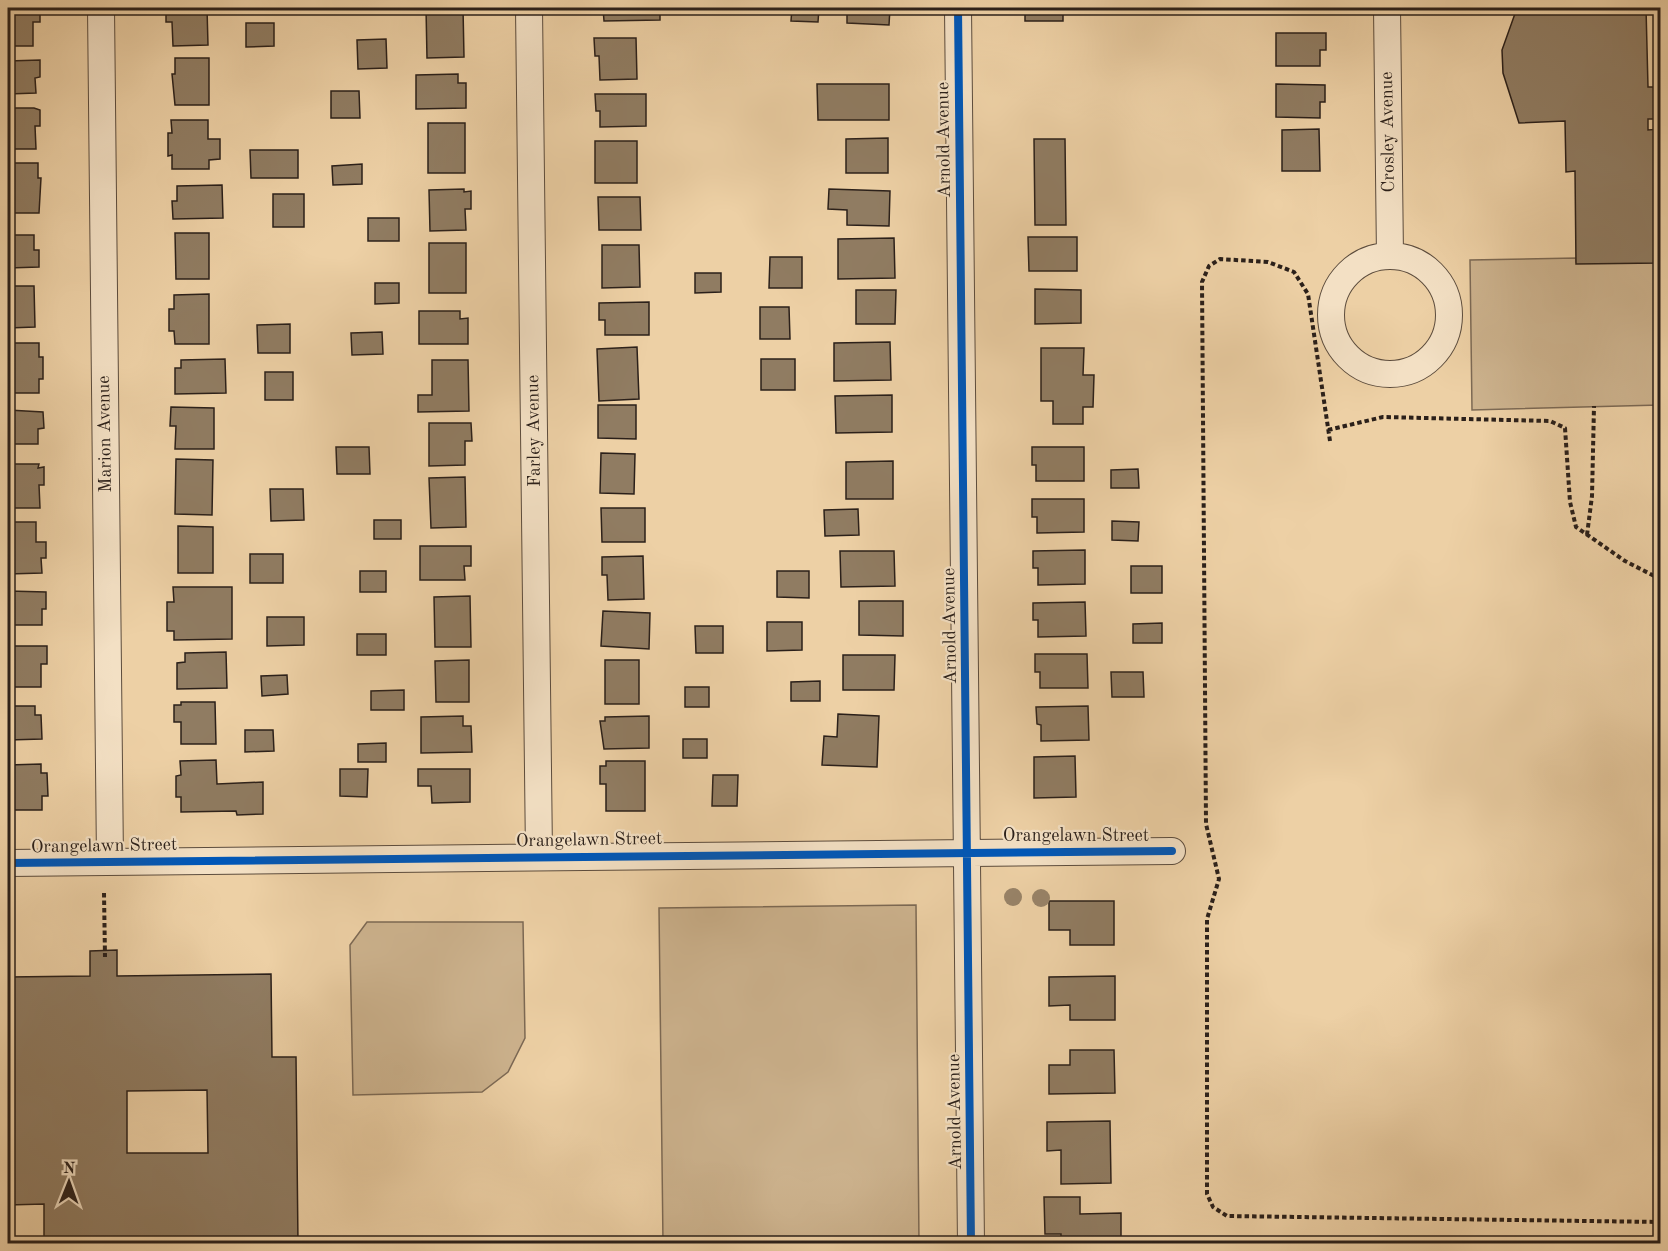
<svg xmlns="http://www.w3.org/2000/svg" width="1668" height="1251" viewBox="0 0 1668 1251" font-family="'Old Standard TT',serif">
<rect width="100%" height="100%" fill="#edd0a5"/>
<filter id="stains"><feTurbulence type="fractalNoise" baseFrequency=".00333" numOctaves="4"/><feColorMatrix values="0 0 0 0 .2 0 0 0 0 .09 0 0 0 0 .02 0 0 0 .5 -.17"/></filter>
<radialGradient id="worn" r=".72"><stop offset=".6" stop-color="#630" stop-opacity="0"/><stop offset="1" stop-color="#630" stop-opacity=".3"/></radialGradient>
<path fill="#ccb28d" stroke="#7c6954" stroke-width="1.5" d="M1576 258V262H1660V405L1472 410 1470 260Z
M916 905 919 1243H663L659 908Z
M367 922H523L525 1038 508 1072 482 1092 353 1095 350 945Z"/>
<path fill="#907c62" stroke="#2b201a" stroke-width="1.5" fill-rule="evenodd" d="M8 8H40V22H33V46H8Z
M166 8H207L208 45 173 46 172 22H166Z
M426 8H463L464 57 427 58Z
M603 8H660V20L604 21Z
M792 8H819L818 22 791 21Z
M847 8H890L889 25 847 23Z
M1025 8H1063V21H1025Z
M1275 8H1320V13L1275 12Z
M1517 8H1646L1648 87H1660V119H1648V130L1660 129V263L1576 264 1575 171 1566 172 1565 121 1519 123 1503 73 1502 50Z
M246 23H274V46L246 47Z
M1276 33H1326V50H1320V66H1276Z
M594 38H636L637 79 600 80 599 56H595Z
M386 39 387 68 358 69 357 40Z
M175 58H209V105H175L172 74H175Z
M40 60V77L35 78 36 93 8 94V61Z
M458 74V83H466V108L416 109V75Z
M817 84H889V120H818Z
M1276 84 1325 85V102H1320V118L1276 117Z
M331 91H359L360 118H331Z
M595 94H646V126L600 127V111H596Z
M8 108H34L40 110V126H35L36 149H8Z
M171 120H208V139H220V159L209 160V169H172V155L168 156V133H172Z
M428 123H465V173H428Z
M1319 129 1320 171H1282V130Z
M888 138V173H846V139Z
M1034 139H1065L1066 225H1035Z
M595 141H637V183H595Z
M250 150H298V178H251Z
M8 163H38V178H41L39 213H8Z
M362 164V184L333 185 332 166Z
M222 185 223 218 173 219 172 201H177V186Z
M464 189V192L471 191V209H465L466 230 430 231 429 190Z
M829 189 890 191 889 226 847 225V210L828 209Z
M273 194H304V227H273Z
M598 197H640L641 230H599Z
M368 218H399V241H368Z
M175 233H209V279H176Z
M8 235H34V250H39V267L8 268Z
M1028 237H1077V271H1029Z
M894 238 895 278 838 279V239Z
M429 243H466V293H429Z
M602 245H639L640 287 602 288Z
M770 257H802V288H769Z
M695 273H721V292L695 293Z
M375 283H399V303L375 304Z
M8 286H34L35 327 8 328Z
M1035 289 1081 290V323L1035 324Z
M856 290H896L895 324H856Z
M209 294V344H175L174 331H169V309H174V295Z
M649 302V335H605V320H599V303Z
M760 307H789L790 339H760Z
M419 311H460V319L468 318V344H419Z
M290 324V353H258L257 325Z
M382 332 383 354 352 355 351 333Z
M890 342 891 380 834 381V343Z
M8 343H39V357H43V379H39V393H8Z
M637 347 639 399 599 401 597 349Z
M1041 348H1084L1083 375H1094L1093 407H1083V424H1053V401H1041Z
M225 359 226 393 175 394V368H181V360Z
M761 359H795V390H761Z
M432 360H468L469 411 418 412V395H432Z
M265 372H293V400H265Z
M892 395V432L836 433 835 396Z
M598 405H636V439L598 438Z
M171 407 214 408V449H175L176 426H170Z
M8 410 43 412 44 428 38 429V444H8Z
M429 423H471L472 441H465V465L429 466Z
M336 447H369L370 474H337Z
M1032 447H1084V481H1036V465H1032Z
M601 453 635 454 634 494 600 493Z
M176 459 213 460 212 515 175 514Z
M893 461V499H846V462Z
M8 464H39L38 468 44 467V485H39L40 508H8Z
M1138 469 1139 488H1111V470Z
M465 477 466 527 431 528 429 478Z
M270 489H303L304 520 271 521Z
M1032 499H1084V532L1037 533V517H1032Z
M601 508H645V542H602Z
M858 509 859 535 825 536 824 510Z
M374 520H401V539H374Z
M1112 521 1139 522 1138 541 1112 540Z
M8 522H36V542H46V558H41L42 573 8 574Z
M178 526 213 527V573H178Z
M420 546H471V566H464L465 580H420Z
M1085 550V584L1038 585V568H1033V551Z
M840 551H894L895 586 841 587Z
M250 554H283V583H250Z
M643 556 644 599 608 600 607 575H602V557Z
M1131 566H1162V593H1131Z
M360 571H386V592H360Z
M777 571H809V598L777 597Z
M173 587H232V639L174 640V631H167V602H174Z
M8 591 46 592V609H42V625H8Z
M470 596 471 647H435L434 597Z
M859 601H903V636L859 635Z
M1085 602 1086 636 1038 637V620H1033V603Z
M603 611 650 613 649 649 601 646Z
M267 617H304V645L267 646Z
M767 622H802V650L767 651Z
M1162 623V643H1133V624Z
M695 626H723V653H696Z
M357 634H386V655H357Z
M8 646H47V664H41V687H8Z
M226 652 227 688 177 689V663L185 662V653Z
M1035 654H1087L1088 688H1040V672H1035Z
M843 655H895L894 690H843Z
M469 660V702H436L435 661Z
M605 660H639V704H605Z
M1111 672H1143L1144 697H1112Z
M287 675 288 694 262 696 261 676Z
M820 681V701H791V682Z
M685 687H709V707H685Z
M404 690V710H371V691Z
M181 702H215L216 744H181V722H174V705H181Z
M8 706H35V715H41L42 739 8 740Z
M1088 706 1089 740 1041 741V725L1037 724 1036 707Z
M838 714 879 716 877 767 822 765 824 736 837 737Z
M463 716V726H471L472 752 421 753V717Z
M649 716V748L604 749 600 721H605V717Z
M245 730H273L274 751 245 752Z
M683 739H707V758H683Z
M386 743V762H358V744Z
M1075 756 1076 797 1034 798V757Z
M216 760 217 784 263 782V814L237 815 236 811 181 812V797H176V776L181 775 180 761Z
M606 761H645V811H606V784H600V766H606Z
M41 764V773H47L48 796H42V810H8V765Z
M340 769H368L367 797 340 796Z
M418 769H470V802L432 803 431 786H418Z
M713 775H738L737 806H712Z
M1049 901H1114V945H1070V930H1049Z
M117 950V976L271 974 272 1057H296L298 1244H44V1204L8 1205V977L90 976V951ZM207 1090 208 1153H127V1091Z
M1115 976V1020H1070V1005L1049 1006V977Z
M1070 1050H1114L1115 1093 1049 1094V1065H1070Z
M1110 1121 1111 1183 1061 1184V1150L1047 1151V1122Z
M1044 1197H1080V1214L1121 1213V1244H1061V1234H1045Z"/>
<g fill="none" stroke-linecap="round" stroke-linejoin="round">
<defs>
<path id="minor" d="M101 8 110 861
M529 8 539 855
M958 8 971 1244
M1387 8 1390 256
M1331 315a59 59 0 1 1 118 0a59 59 0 1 1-118 0Z
M8 863 1172 851"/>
</defs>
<use href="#minor" stroke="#5c4c3d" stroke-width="28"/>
<path stroke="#2b201a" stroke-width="4" stroke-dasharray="4.5 3" stroke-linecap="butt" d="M1417 262 1425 256
M1328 430 1383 417 1550 421 1565 428 1570 502 1576 527 1625 561 1660 579
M1330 441 1308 294 1294 272 1268 262 1220 259 1209 266 1202 282 1206 824 1219 879 1207 919V1194L1213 1207 1227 1216 1660 1222
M1587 535 1592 496 1594 406
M104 893 105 957"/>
<use href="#minor" stroke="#f3e0c4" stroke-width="26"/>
<defs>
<path id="cycleway" d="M958 8 971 1244
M8 863 1172 851"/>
</defs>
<use href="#cycleway" stroke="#f3e0c4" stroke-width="11"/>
<use href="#cycleway" stroke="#0057b8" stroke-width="8"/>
</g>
<g fill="#988368">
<circle cx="1013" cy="897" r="9"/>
<circle cx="1041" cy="898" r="9"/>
</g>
<g text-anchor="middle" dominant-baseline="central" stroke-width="4.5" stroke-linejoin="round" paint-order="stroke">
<g font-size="18" fill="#2b201a" stroke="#f3e0c4">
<text transform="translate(1388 132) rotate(-91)">Crosley Avenue</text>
<text transform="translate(944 140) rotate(-91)">Arnold Avenue</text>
<text transform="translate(534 431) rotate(-91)">Farley Avenue</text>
<text transform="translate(105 434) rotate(-91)">Marion Avenue</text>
<text transform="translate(950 626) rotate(-91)">Arnold Avenue</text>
<text x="1076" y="836">Orangelawn Street</text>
<text transform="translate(589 840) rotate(-1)">Orangelawn Street</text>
<text transform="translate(104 846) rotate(-1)">Orangelawn Street</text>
<text transform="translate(955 1112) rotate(-91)">Arnold Avenue</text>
</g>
</g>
<rect width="1668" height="1251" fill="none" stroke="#edd0a5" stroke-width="30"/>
<rect x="9" y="9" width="1650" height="1233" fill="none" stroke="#2b201a" stroke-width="3"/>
<rect x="15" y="15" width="1638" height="1221" fill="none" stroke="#2b201a" stroke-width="1.5"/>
<g transform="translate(69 1182) rotate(1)" stroke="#f3e0c4" stroke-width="4.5" paint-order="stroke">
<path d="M0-4.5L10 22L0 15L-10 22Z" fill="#2b201a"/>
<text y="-9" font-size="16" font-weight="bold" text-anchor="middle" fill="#2b201a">N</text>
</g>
<rect width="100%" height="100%" filter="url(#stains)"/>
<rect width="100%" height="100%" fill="url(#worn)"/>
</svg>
